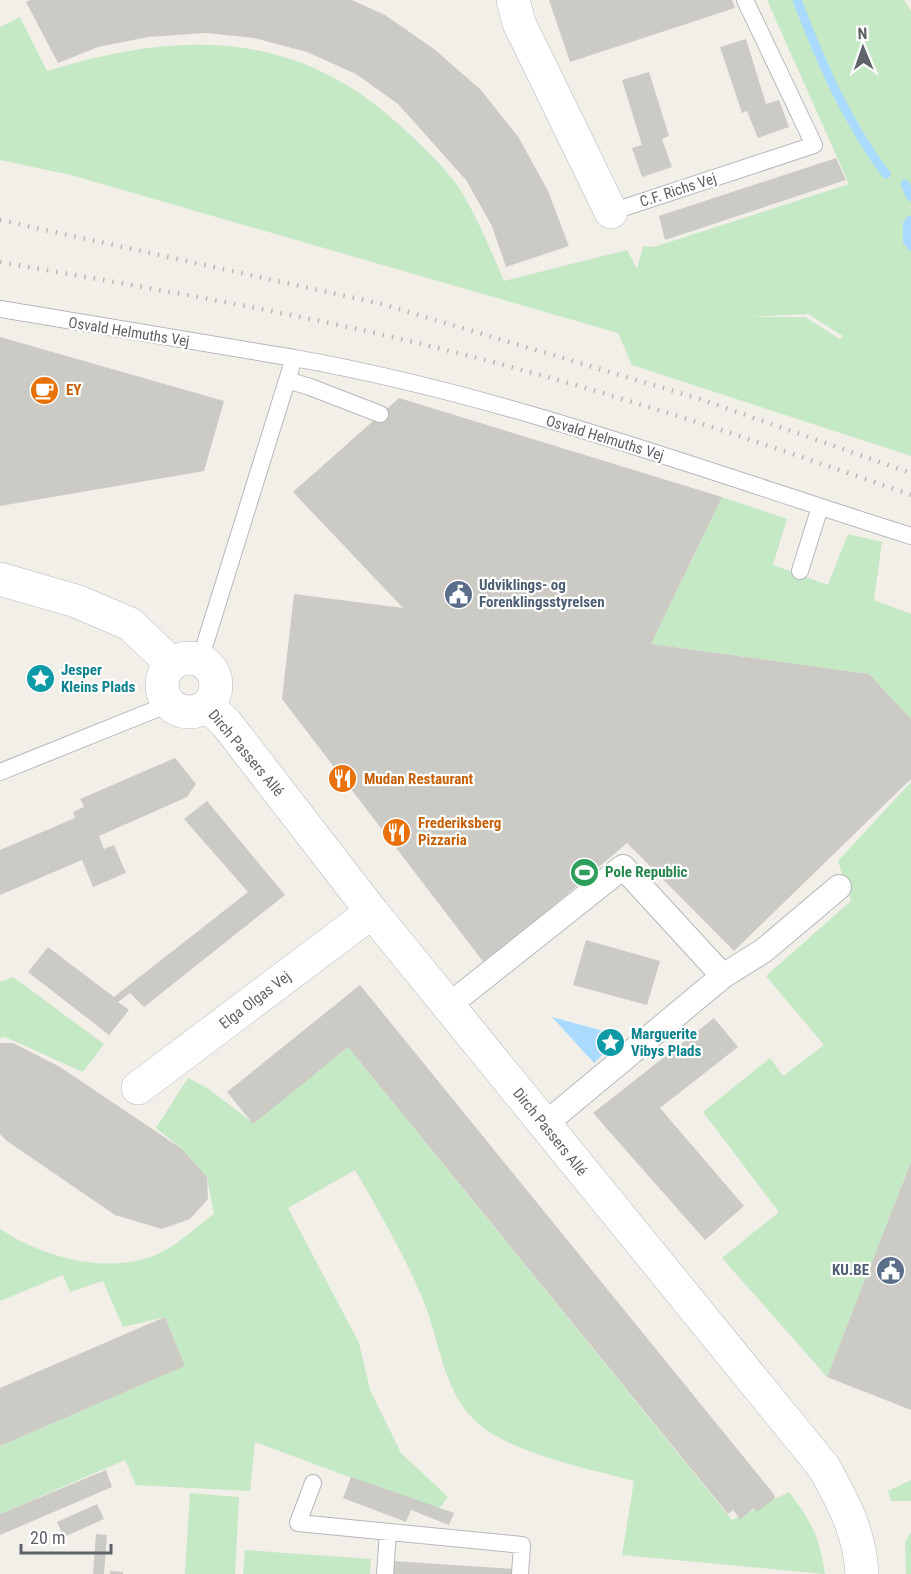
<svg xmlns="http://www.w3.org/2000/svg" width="911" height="1574" viewBox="0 0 911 1574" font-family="'Roboto Condensed',sans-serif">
<rect width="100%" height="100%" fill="#f1efe8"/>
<path fill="#c5e8c5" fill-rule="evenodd" d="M767 0H904L911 11V456L632 365 618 333 71 175 0 160V27L20 17 47 71C181 30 299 28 406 131 425 149 446 168 461 191 478 219 491 251 504 281L627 250 637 269 643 246 654 247 849 184ZM808 314 843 336 840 339 805 317H749Z
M722 497 787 519 773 565 828 585 848 534 882 542 874 600 911 614V719L869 674 651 644Z
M911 782V1162L827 1377 722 1258 779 1212 703 1112 770 1058 783 1076 824 1045 766 976 851 901 838 861Z
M13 977 104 1044 83 1072 5 1037 0 1038V982Z
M348 1047 732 1520 789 1492C812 1523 819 1535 825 1574L622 1555 634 1481C588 1468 517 1455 480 1425 442 1395 440 1337 421 1295 402 1251 379 1211 355 1170L288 1208 359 1343 370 1390 401 1453 448 1497 438 1510 255 1442 250 1491 136 1485 125 1460 0 1514V1446L185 1366 165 1317 123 1327 103 1281 70 1292 63 1275 0 1301V1229C42 1257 109 1276 158 1254 178 1245 197 1226 214 1214L207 1177 182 1149 156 1128 188 1078 209 1089 253 1123Z
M911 1480V1501H891L888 1491Z
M190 1493 239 1497 235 1574H185Z
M911 1532V1574H906L905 1542Z
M245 1550 371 1559 370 1574H243Z"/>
<path fill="#aadaff" d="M908 216H911V252L903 243V223Z
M552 1017 622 1036 594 1063Z"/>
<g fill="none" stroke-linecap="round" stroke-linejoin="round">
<path stroke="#aadaff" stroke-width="9" d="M797 0C820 60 847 123 886 174
M905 184 911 197"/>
</g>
<path fill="#cccac5" d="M30 0H352L385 15 434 49 481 90 519 138 548 191 569 246 506 267 492 226 466 180 398 104 356 74 307 52 254 38 206 33 148 37 98 47 58 63 26 2Z
M549 0H732L735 8 570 62Z
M746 39 766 104 779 100 789 127 758 138 747 111 742 113 720 47Z
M649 72 669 136 662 139 672 167 642 177 632 148 642 145 622 80Z
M836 158 846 180 665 240 659 216Z
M0 337 224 401 204 471 0 506Z
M399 398 722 497 651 644 869 674 911 719V779L734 951 627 843 485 964 282 699 294 594 403 608 293 492Z
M175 758 196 784 187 797 99 836 104 849 114 845 126 873 93 887 82 860 0 895V850L75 818 73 812 84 807 80 799Z
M207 801 285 895 144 1007 130 993 118 1002 129 1010 109 1035 28 972 48 947 114 997 248 892 184 819Z
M586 940 660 961 647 1005 573 985Z
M360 985 773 1493 775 1498 757 1512 754 1508 740 1519 733 1510 728 1514 348 1047 253 1124 227 1092Z
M714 1018 738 1047 660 1108 744 1206 705 1240 593 1113Z
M0 1043H13L60 1067 182 1149 207 1177 208 1199 190 1219 162 1229 115 1215 7 1141 0 1134Z
M911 1162V1410L827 1377Z
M165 1317 185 1366 0 1446V1388Z
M106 1470 112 1487 0 1535V1514Z
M351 1477 454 1513 449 1525 411 1510 406 1522 343 1498Z
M97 1504 104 1519 64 1537 57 1522Z
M96 1534 107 1535 104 1574H93Z
M393 1561 515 1569 514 1574H392Z
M110 1571 123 1572V1574H110Z"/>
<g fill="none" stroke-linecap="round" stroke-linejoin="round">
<defs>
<path id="service" d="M611 212 814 145 745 0
M0 309 294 358
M287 380 310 387 380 414
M800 571 820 507
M200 660 294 358C504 395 708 472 911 536
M0 772 169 704
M313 1483 298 1523 522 1545 520 1574
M385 1574 388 1532"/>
<path id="pedestrian" d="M723 976 763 951 839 887
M448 1006 623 867 723 976 544 1125"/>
<path id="minor" d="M513 0 519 23 611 212
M0 579 76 601 130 624 171 663
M162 685a27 27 0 1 1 54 0a27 27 0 1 1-54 0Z
M207 705 226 723 372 912 823 1466C843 1501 860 1533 862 1574
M138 1088 372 912"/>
</defs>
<use href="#service" stroke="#b5b8bc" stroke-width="18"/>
<use href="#pedestrian" stroke="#b5b8bc" stroke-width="26"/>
<use href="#minor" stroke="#b5b8bc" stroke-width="34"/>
<use href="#service" stroke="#fff" stroke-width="16"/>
<use href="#pedestrian" stroke="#fff" stroke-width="24"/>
<use href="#minor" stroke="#fff" stroke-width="33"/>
<path stroke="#b6b7b8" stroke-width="4.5" stroke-dasharray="1.5 8" stroke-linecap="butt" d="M0 220 382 304 700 399 911 473
M0 262C149 288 299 313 446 350 603 389 758 441 911 495"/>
</g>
<defs>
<symbol id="cafe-disc" viewBox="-11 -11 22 22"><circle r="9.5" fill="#e8710a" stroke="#fff"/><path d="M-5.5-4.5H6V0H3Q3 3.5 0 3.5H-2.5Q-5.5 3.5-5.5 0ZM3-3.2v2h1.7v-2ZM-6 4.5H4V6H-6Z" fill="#fff"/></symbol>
<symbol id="civic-disc" viewBox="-11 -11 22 22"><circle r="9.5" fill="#5c6f8a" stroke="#fff"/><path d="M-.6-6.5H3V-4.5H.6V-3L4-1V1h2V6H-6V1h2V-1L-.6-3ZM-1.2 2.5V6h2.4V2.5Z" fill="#fff"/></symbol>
<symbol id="sight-disc" viewBox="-11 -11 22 22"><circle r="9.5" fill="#0f9aa8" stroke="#fff"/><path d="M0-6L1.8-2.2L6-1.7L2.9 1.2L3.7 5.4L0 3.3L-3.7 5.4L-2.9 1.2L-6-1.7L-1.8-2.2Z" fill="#fff"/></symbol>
<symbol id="restaurant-disc" viewBox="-11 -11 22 22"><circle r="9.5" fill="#e8710a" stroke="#fff"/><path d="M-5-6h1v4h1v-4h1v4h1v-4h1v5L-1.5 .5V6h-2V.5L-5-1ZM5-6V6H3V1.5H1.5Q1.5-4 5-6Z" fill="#fff"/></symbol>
<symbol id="stadium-disc" viewBox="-11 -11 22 22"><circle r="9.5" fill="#2e9e5b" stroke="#fff"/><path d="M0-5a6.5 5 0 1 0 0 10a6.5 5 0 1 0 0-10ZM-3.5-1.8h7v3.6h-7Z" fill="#fff"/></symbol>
</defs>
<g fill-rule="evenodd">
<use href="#cafe-disc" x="28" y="374" width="33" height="33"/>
<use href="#civic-disc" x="442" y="578" width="33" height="33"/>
<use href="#sight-disc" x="24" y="662" width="33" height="33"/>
<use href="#restaurant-disc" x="326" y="762" width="33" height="33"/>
<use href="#restaurant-disc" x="380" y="816" width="33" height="33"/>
<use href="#stadium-disc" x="568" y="856" width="33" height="33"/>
<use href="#sight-disc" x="594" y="1026" width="33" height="33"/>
<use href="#civic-disc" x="874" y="1254" width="33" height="33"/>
</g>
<g text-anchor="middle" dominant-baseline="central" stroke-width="4.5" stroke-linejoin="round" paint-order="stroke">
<g font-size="15" fill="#5f6368" stroke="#fff">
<text transform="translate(678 190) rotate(-18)">C.F. Richs Vej</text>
<text transform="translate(129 332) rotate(9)">Osvald Helmuths Vej</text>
<text transform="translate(605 438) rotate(17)">Osvald Helmuths Vej</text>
<text transform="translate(246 753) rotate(50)">Dirch Passers Allé</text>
<text transform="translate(255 1000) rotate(-37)">Elga Olgas Vej</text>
<text transform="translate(550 1132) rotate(51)">Dirch Passers Allé</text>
</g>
<g font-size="15" font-weight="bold" fill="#c56008" stroke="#fff" text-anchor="start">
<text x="66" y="390">EY</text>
<text x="364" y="779">Mudan Restaurant</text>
<text x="418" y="823">Frederiksberg<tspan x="418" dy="17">Pizzaria</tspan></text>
</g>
<g font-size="15" font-weight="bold" fill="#4e5e75" stroke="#fff" text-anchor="start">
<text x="479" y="585">Udviklings- og<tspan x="479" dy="17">Forenklingsstyrelsen</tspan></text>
<text x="869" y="1270" text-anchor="end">KU.BE</text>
</g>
<g font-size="15" font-weight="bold" fill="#0d838f" stroke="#fff" text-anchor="start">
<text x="61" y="670">Jesper<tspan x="61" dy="17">Kleins Plads</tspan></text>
<text x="631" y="1034">Marguerite<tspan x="631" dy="17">Vibys Plads</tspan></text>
</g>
<g font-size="15" font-weight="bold" fill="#27864d" stroke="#fff" text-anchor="start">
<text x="605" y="872">Pole Republic</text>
</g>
</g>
<g transform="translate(863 48) rotate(358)" stroke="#ffffff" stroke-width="4.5" paint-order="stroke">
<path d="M0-4.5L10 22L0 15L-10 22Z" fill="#5f6368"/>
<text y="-9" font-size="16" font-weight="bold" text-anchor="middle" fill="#5f6368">N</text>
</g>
<path d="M21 1544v9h90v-9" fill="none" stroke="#5f6368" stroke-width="3"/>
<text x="30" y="1544" font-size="18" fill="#5f6368" stroke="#ffffff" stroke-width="4.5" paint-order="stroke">20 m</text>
</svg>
